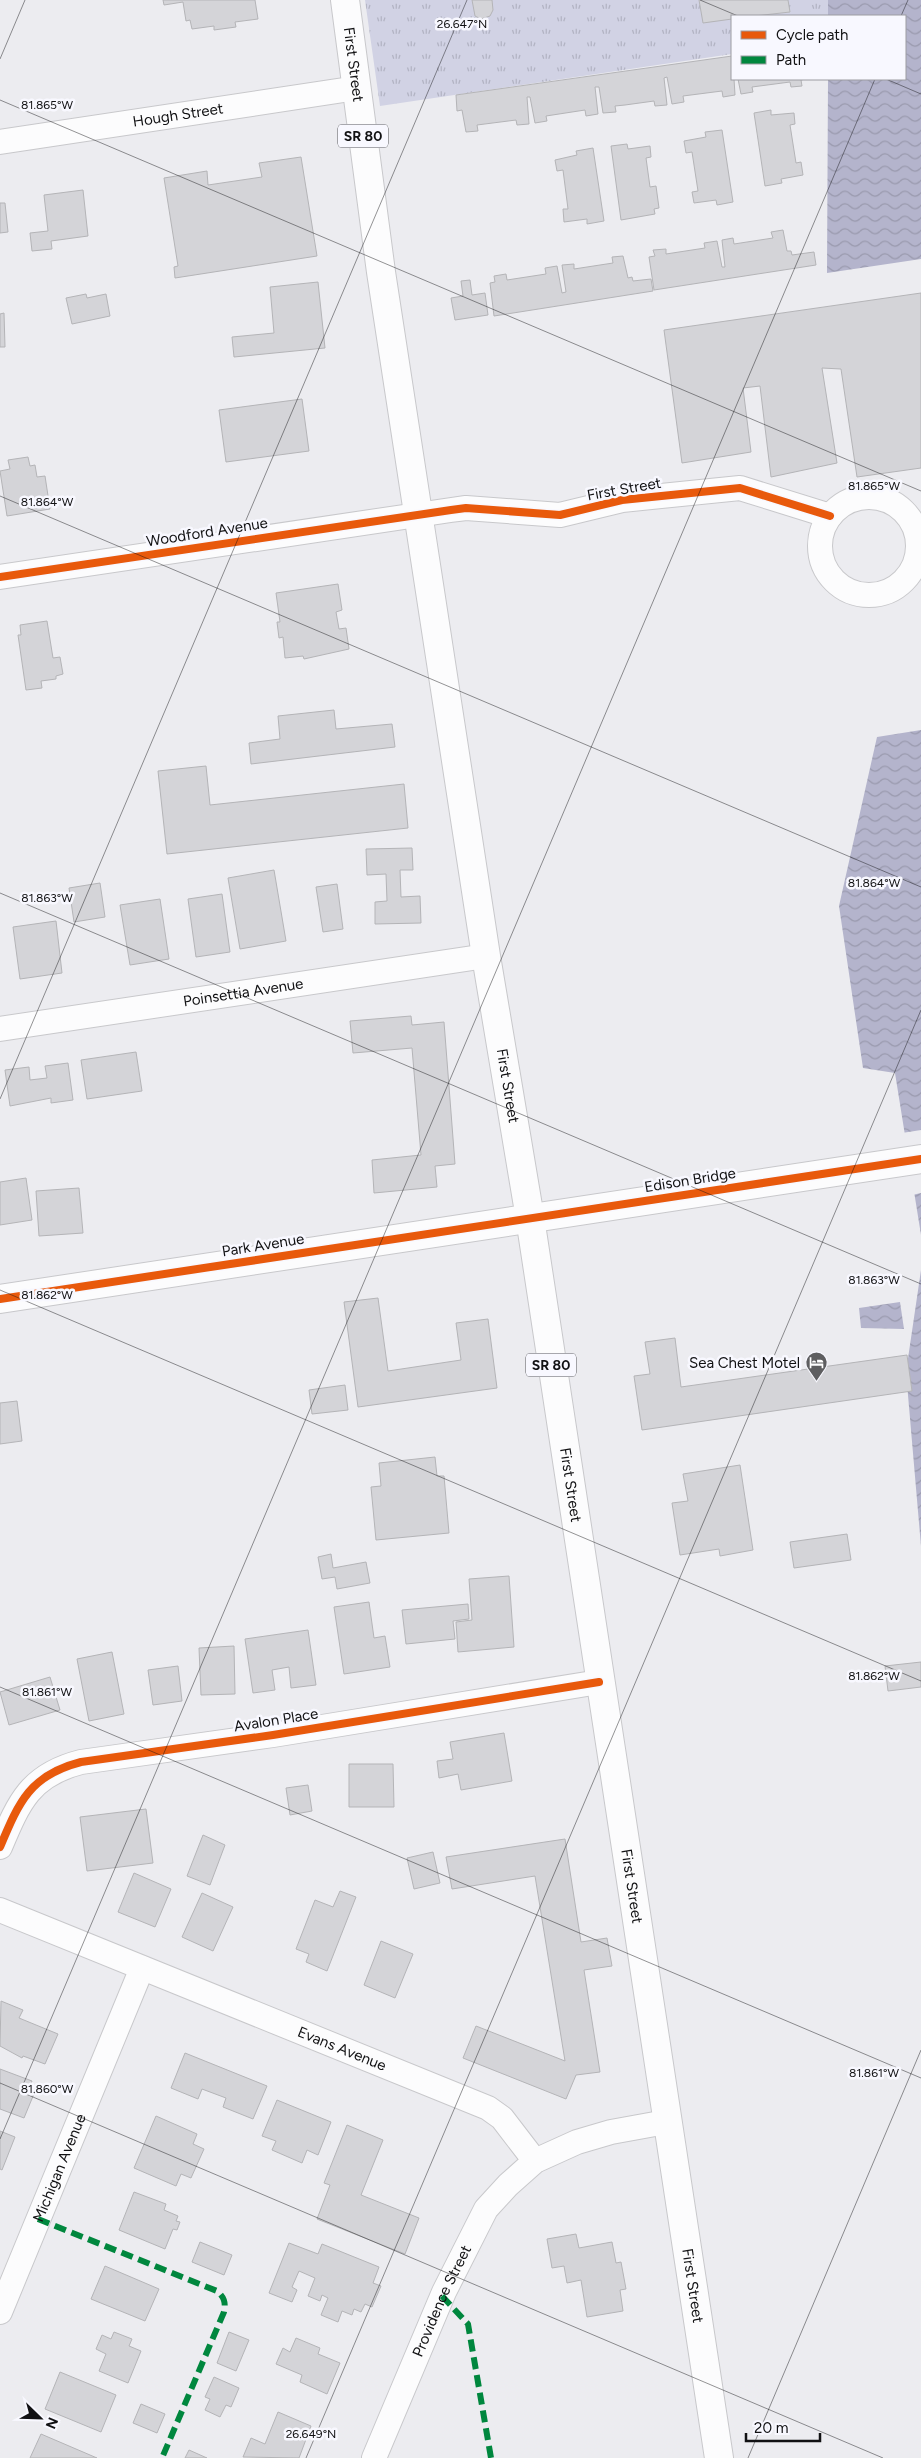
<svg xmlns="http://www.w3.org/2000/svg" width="921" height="2458" viewBox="0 0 921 2458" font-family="Figtree,sans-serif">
<defs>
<pattern id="park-tufts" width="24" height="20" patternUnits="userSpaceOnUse" patternTransform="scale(1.25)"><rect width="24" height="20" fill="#d1d2e4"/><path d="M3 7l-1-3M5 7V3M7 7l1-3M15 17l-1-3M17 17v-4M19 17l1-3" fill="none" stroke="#b2b3c3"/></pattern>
<pattern id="water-waves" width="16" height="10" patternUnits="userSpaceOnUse" patternTransform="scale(1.25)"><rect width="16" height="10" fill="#b4b4cc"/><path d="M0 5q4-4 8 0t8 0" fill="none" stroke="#9a9aae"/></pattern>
</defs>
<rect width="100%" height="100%" fill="#ececf0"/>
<path fill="url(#park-tufts)" d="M365 0H828V16H732V54L380 106Z"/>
<path fill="url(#water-waves)" d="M828 0H921V259L827 273 828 79H905V16H828Z
M921 730V1235L895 1073 863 1068 839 906 877 737Z
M921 1270V1546L906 1372Z
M900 1302 904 1329 861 1328 859 1308Z"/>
<path fill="#ececf0" d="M921 1130V1193L912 1195 902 1133Z"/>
<path fill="#d4d4d8" stroke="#b4b4b7" d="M163 0H255L258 19 235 22 236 27 214 30V26L192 29 190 20 186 21 183 2 164 5Z
M472 0H492L493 10 490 16 481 19 475 16Z
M699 0H788L790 12 755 16H732V19L703 23Z
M732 56V79H734L735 95 723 97 722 91 683 96 684 102 672 104 667 77 664 78 667 105 655 106 654 101 625 105 615 106 616 112 603 113 599 87H595L598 114 586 116 585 110 546 116 547 121 535 123 530 97H527L529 124 517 125 516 120 477 125 478 131 466 132 462 110 457 111 456 95Z
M738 79H806L801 80 802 86 791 87 790 82 752 87 753 92 741 94Z
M771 110V115L794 113 795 124 790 125 796 163 801 162 803 175 781 179 782 183 765 186 754 113Z
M722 130 733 202 717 205 716 200 694 203 692 192 698 191 692 152 686 153 684 141 706 137 705 132Z
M627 144 628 149 650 146 651 157 646 158 650 187 656 186 659 208 654 209 655 214 621 220 611 146Z
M593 148 604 221 587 224V219L564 222 563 209H568L563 170 557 171 555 160 577 155 576 151Z
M301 157 317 256 175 278 174 267 178 266 164 178 207 171 208 185 262 177 259 163Z
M83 190 88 236 51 241 52 249 32 251 30 233 48 231 44 195Z
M0 203H5L8 232 0 233Z
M783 230 787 251H791L792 255 814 252 816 265 654 290 649 257 655 256 653 250 666 249V254L705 248 704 243 717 241 722 267H725L722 240 733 238 734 244 773 238 771 232Z
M623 256 628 278 632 277 633 281 651 279 653 291 494 316 490 283 495 282 494 276 506 274 507 280 546 274 545 268 557 266 562 293 566 292 562 265 574 264V269L613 263 612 257Z
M470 280 472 295 485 293 488 315 455 320 451 298 463 296 461 281Z
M318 282 325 348 234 357 232 337 274 333 270 287Z
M921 293V468L857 477 841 369 822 368 837 463 771 477 760 386 743 388 751 452 682 463 664 330Z
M86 294 87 298 106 294 110 316 72 324 66 298Z
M4 313 5 347H0V314Z
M302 399 309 451 226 462 219 410Z
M28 457 30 466 35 465 37 477 45 476 50 509 7 516 0 471 10 469 8 460Z
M338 584 342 610 336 612 339 629 346 628 349 649 304 659 303 656 285 658 283 637 279 638 277 622H280L276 593Z
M47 621 53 658 60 657 63 674 56 676V679L41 681 42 688 26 690 18 635H21L20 625Z
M334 710 336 729 392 724 395 747 251 764 249 743 280 739 278 716Z
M206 766 210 805 404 784 408 828 167 854 158 771Z
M412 848 413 870H400L401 897 420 896 421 923 375 924V902L387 901 386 874 367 875 366 849Z
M274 870 286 941 240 949 228 878Z
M100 883 105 917 74 922 69 888Z
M337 884 343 929 323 932 316 887Z
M222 894 230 952 196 957 188 899Z
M160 899 169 959 130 965 120 905Z
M56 921 62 973 20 979 13 927Z
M411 1016 412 1025 444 1022 455 1164 435 1166 437 1187 374 1193 372 1160 421 1155 412 1048 353 1053 350 1021Z
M136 1052 142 1091 87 1099 81 1060Z
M68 1063 73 1100 51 1103V1098L10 1106 5 1070 29 1067 30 1080 47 1078 45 1066Z
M26 1178 32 1220 0 1225V1182Z
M79 1188 83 1233 39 1236 36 1191Z
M378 1298 388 1371 461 1360 456 1323 488 1319 497 1388 358 1407 344 1302Z
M675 1338 681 1387 907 1355 912 1391 642 1430 634 1376 650 1374 645 1342Z
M345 1385 348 1410 312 1414 309 1390Z
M17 1401 22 1441 0 1444V1403Z
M435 1457 437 1476H444L449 1533 376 1540 371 1487 381 1486 379 1463Z
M740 1465 753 1550 720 1556 719 1549 680 1555 672 1503 688 1501 683 1474Z
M847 1534 851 1560 794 1568 790 1542Z
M331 1554 333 1568 366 1562 370 1583 337 1589 335 1577 322 1579 318 1557Z
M509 1576 514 1647 458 1652 456 1622 472 1620 469 1579Z
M369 1602 374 1638 385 1636 390 1667 344 1674 334 1607Z
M468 1604 469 1619 453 1621 455 1639 406 1644 402 1610Z
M308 1630 316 1685 291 1688 289 1667 272 1670 275 1690 253 1693 245 1639Z
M234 1646 235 1694 201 1695 199 1648Z
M112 1652 124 1714 89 1721 77 1659Z
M921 1662V1687L888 1691 885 1666Z
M178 1666 182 1701 153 1705 148 1670Z
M50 1677 60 1710 9 1725 0 1692Z
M504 1733 512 1781 461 1790 458 1774 439 1778 437 1761 453 1759 450 1742Z
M349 1764H393L394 1807H349Z
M308 1785 312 1811 290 1815 286 1788Z
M146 1809 153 1863 87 1871 80 1817Z
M203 1835 225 1845 210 1885 187 1876Z
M565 1839 581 1942 607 1938 612 1966 584 1970 600 2072 576 2075 566 2099 463 2058 476 2026 565 2061 535 1876 452 1889 446 1857Z
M433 1852 440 1883 414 1889 407 1858Z
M134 1873 171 1889 155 1927 118 1912Z
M340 1891 356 1897 327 1971 306 1962 309 1954 296 1949 315 1900 333 1907Z
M202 1893 233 1907 213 1951 182 1937Z
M381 1941 413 1954 395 1998 364 1985Z
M1 2001 23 2010 19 2018 58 2034 45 2064 23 2056 22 2058 0 2046Z
M185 2053 267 2086 253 2119 223 2107 226 2098 202 2089 198 2099 171 2088Z
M0 2069 32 2081 30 2087 36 2089 24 2118 0 2109Z
M277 2100 331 2122 318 2155 307 2150 302 2163 272 2150 276 2141 262 2136Z
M156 2116 197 2134 193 2144 204 2149 191 2178 181 2174 176 2186 134 2168Z
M347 2125 383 2140 361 2195 419 2218 405 2254 317 2219 330 2185 324 2183Z
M0 2131 15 2137 2 2170 0 2169Z
M134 2192 166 2204 164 2210 178 2216 176 2221 180 2222 177 2230 173 2229 165 2249 119 2230Z
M576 2234 579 2248 612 2242 616 2263 621 2262 626 2289 620 2290 623 2311 587 2317 581 2280 567 2283 564 2266 552 2268 547 2239Z
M200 2242 232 2255 224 2275 192 2262Z
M289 2243 318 2254 322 2244 379 2267 373 2283 381 2286 372 2307 365 2304 361 2312 354 2309 352 2315 342 2311 338 2322 321 2315 328 2298 322 2295 320 2301 308 2296 315 2278 299 2271 292 2287 297 2290 292 2302 269 2293Z
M105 2266 159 2289 145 2321 91 2299Z
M114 2332 132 2339 129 2346 141 2351 128 2383 99 2371 106 2354 96 2349 102 2335 111 2339Z
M229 2332 249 2340 236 2371 217 2363Z
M296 2338 320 2348 318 2354 340 2363 327 2394 300 2382 302 2375 276 2364 283 2348 290 2352Z
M60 2372 116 2395 101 2432 45 2409Z
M214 2377 239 2388 231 2407 226 2405 220 2417 205 2410 210 2399 205 2397Z
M141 2404 165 2414 157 2433 133 2423Z
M278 2412 311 2426 299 2458 243 2457 251 2438 265 2444Z
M41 2434 97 2458H30Z
M189 2450 207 2458H185Z"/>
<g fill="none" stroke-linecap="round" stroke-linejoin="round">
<defs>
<g id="minor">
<path id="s1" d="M0 142 357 88"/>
<circle cx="869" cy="546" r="49"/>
<path d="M0 577 451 510 466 508 560 515 622 500 740 488 830 516"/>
<path id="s2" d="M0 1029 486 956"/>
<path d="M0 1847C19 1802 30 1775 81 1762L273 1735 599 1682"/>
<path id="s3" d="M0 1910 488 2108 502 2118 535 2161"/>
<path id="s4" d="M0 2312 142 1968"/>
<path id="s5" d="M374 2458 444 2292 486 2209 508 2185 535 2161 577 2142 611 2132 666 2122"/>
</g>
<g id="primary">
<path id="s6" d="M345 0 381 272 486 956 530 1218 719 2458"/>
<path d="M0 1299 921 1159"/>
</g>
</defs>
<use href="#minor" stroke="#c8c8cb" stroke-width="26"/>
<use href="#primary" stroke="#c8c8cb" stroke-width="30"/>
<use href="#minor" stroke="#fcfcfd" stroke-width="24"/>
<use href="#primary" stroke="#fcfcfd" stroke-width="28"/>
<path stroke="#00873e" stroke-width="6" stroke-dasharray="12 6" stroke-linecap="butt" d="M38 2219 217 2291C224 2297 226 2302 224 2312L162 2458
M442 2296 468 2324 491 2458"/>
<defs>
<path id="cycleway" d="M0 577 451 510 466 508 560 515 622 500 740 488 830 516
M0 1299 921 1159
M0 1847C19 1802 30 1775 81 1762L273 1735 599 1682"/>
</defs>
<use href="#cycleway" stroke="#f8f8ff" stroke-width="11"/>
<use href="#cycleway" stroke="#e8590c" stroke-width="8"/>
</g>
<path fill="none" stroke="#111113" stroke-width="1" stroke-opacity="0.45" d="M700 0 738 16M901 16 908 0M0 59 25 0M886 79 921 94M0 100 921 491M0 496 921 887M0 893 921 1284M0 1099 467 0M0 1290 921 1681M0 1687 921 2078M0 2083 883 2458M0 2139 875 79M306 2458 921 1010M748 2458 921 2050"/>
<defs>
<symbol id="hotel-pin" viewBox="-11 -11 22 30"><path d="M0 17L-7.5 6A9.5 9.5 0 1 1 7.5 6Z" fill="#5e5e60" stroke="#f8f8ff"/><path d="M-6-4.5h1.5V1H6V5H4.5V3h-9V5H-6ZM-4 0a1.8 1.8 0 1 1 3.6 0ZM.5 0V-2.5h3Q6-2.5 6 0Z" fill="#fff"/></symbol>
</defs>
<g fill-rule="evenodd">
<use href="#hotel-pin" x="804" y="1350" width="25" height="34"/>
</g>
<g text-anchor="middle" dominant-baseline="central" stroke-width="5" stroke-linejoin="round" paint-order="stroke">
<g fill="#f8f8ff" stroke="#56565a" stroke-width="1">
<rect x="338" y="124.5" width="50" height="23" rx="4"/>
<rect x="526" y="1353.5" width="50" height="23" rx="4"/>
</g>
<g font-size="14" font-weight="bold" fill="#111113">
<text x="363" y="136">SR 80</text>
<text x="551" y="1365">SR 80</text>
</g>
<g font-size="15" fill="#111113" stroke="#f8f8ff">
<text stroke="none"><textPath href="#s6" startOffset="65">First Street</textPath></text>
<text stroke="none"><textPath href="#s1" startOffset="180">Hough Street</textPath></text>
<text transform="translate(624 489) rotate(-10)">First Street</text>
<text transform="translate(207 532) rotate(-9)">Woodford Avenue</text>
<text stroke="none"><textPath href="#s2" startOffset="246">Poinsettia Avenue</textPath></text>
<text stroke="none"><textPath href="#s6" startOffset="1098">First Street</textPath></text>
<text transform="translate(690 1180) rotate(-9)">Edison Bridge</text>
<text transform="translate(263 1245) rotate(-9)">Park Avenue</text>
<text stroke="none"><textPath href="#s6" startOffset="1502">First Street</textPath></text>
<text transform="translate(276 1720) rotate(-9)">Avalon Place</text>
<text stroke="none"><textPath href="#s6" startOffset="1908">First Street</textPath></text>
<text stroke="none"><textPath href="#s3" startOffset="369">Evans Avenue</textPath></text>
<text stroke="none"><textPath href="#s4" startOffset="156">Michigan Avenue</textPath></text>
<text stroke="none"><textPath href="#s6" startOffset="2312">First Street</textPath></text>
<text stroke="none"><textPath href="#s5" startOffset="171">Providence Street</textPath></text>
</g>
<g font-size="15" fill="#111113" stroke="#f8f8ff" text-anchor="end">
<text x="800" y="1363">Sea Chest Motel</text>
</g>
</g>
<g font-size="12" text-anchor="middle" fill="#111113" stroke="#f8f8ff" stroke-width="5" stroke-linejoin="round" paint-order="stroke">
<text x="462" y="28">26.647°N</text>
<text x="47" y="109">81.865°W</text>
<text x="874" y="490">81.865°W</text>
<text x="47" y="506">81.864°W</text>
<text x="874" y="887">81.864°W</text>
<text x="47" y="902">81.863°W</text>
<text x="874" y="1284">81.863°W</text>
<text x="47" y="1299">81.862°W</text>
<text x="874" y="1680">81.862°W</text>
<text x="47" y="1696">81.861°W</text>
<text x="874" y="2077">81.861°W</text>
<text x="47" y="2093">81.860°W</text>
<text x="311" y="2438">26.649°N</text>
</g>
<rect x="731" y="15" width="175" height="65" fill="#f8f8ff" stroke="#9c9ca1"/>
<rect x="741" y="31" width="25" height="8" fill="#e8590c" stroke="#9c9ca1"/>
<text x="776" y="40" font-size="15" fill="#111113">Cycle path</text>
<rect x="741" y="56" width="25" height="8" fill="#00873e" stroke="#9c9ca1"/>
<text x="776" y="65" font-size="15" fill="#111113">Path</text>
<g transform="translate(40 2418) rotate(113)" stroke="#f8f8ff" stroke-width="4" paint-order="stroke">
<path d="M0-4L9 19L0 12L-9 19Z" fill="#111113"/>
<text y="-8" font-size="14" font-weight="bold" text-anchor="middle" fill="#111113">N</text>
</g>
<path d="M746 2433v8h74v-8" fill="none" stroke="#111113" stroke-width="2.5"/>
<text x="754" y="2433" font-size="15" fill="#111113" stroke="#f8f8ff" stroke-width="4" paint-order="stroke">20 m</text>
</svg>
